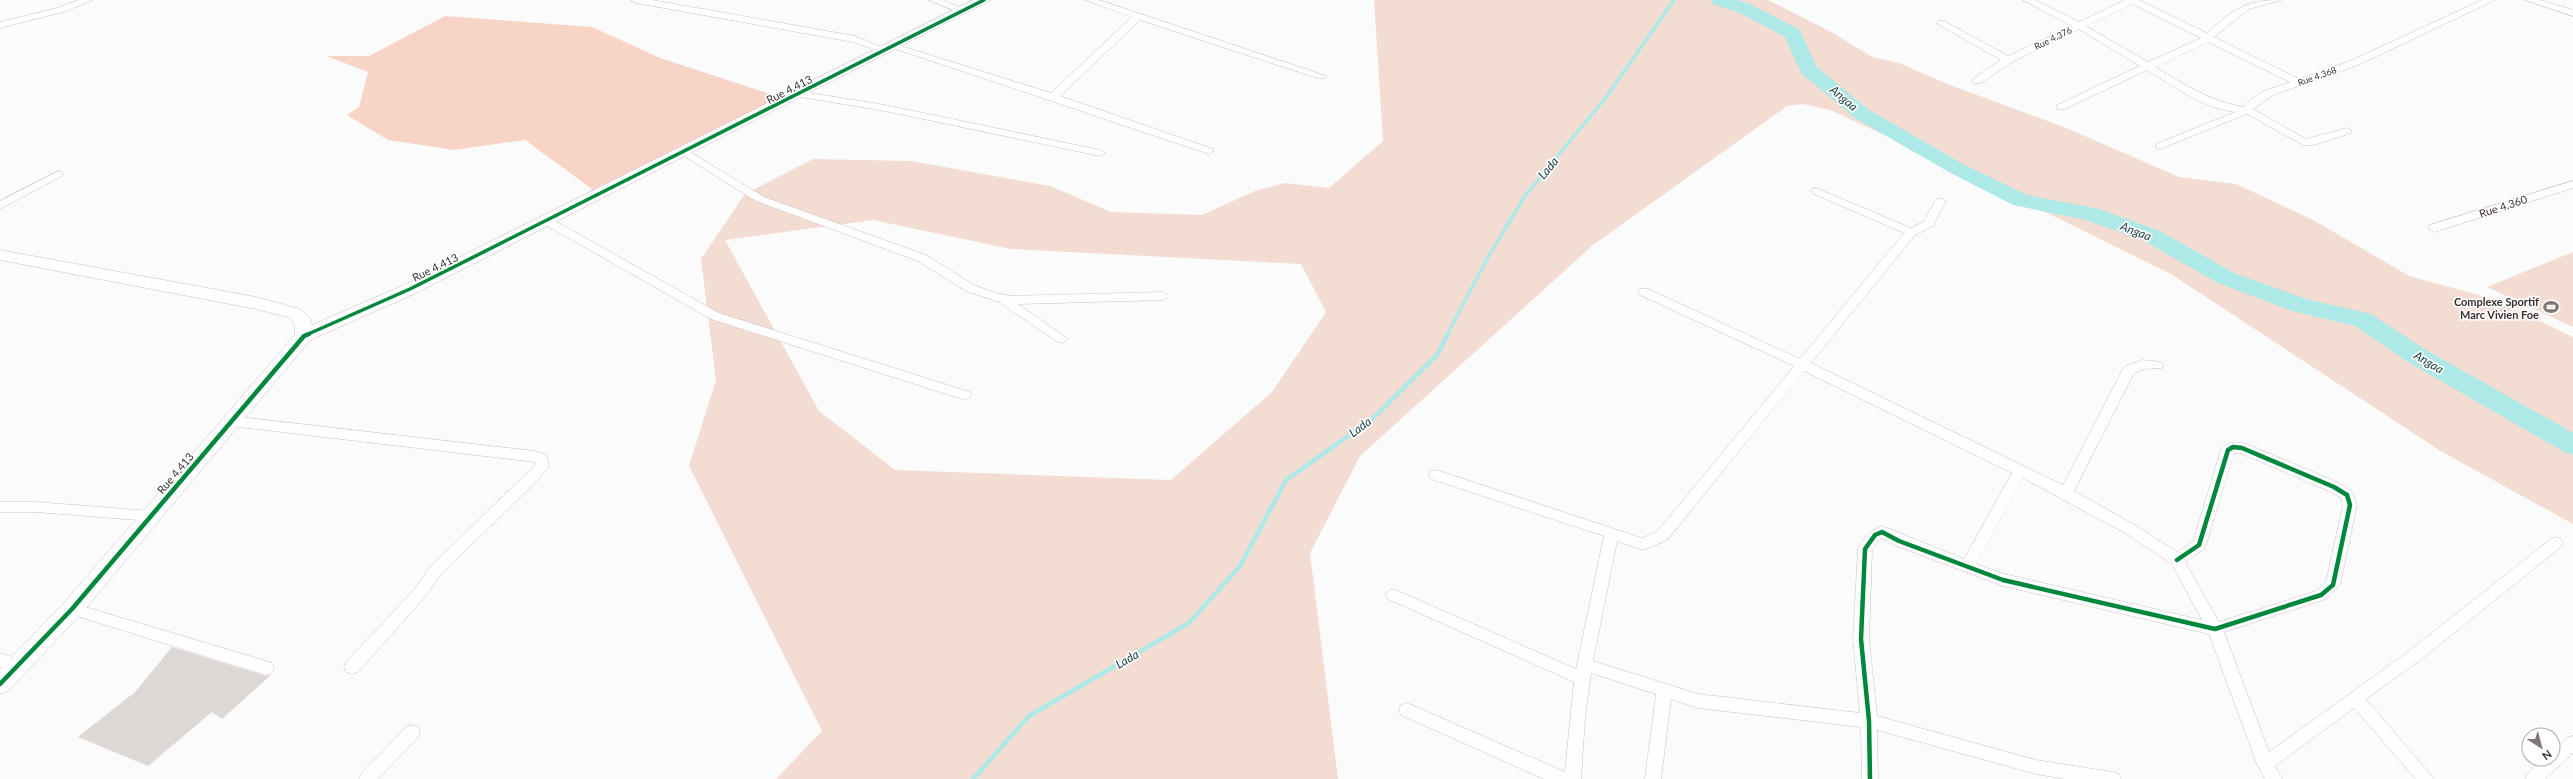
<svg xmlns="http://www.w3.org/2000/svg" width="2573" height="779" viewBox="0 0 2573 779" font-family="Lato,sans-serif">
<rect width="100%" height="100%" fill="#fbfbfb"/>
<path fill="#f3dcd2" fill-rule="evenodd" d="M1374 0H1768L1833 33 1872 57 1899 63 1950 85 2064 127 2179 177 2236 184 2315 221 2409 276 2493 299 2573 337V524L2439 450 2171 274 1956 168 1830 110 1803 104 1787 106 1593 245 1360 456 1310 553 1338 779H776L822 731 689 466 716 380 701 259 745 194 813 159 911 161 1050 186 1111 212 1202 215 1255 191 1285 183 1329 188 1383 141ZM873 220 1011 249 1301 264 1326 312 1272 392 1171 480 895 470 819 411 725 240Z
M2573 252V327L2487 287Z"/>
<path fill="#f7d4c6" d="M445 16 592 27 660 58 782 98 583 202 592 189 525 140 454 150 388 140 347 115 359 107 368 72 326 56H369Z"/>
<g fill="none" stroke-linecap="round" stroke-linejoin="round">
<path stroke="#ade9e7" stroke-width="3.5" d="M1447 335 1488 257 1525 196 1607 96 1674 0"/>
<path stroke="#ade9e7" stroke-width="4.5" d="M973 779 1029 716 1189 623 1240 566 1286 480 1371 420 1437 355 1448 334"/>
<path fill="#ade9e7" fill-rule="evenodd" d="M1710 0H1737L1750 4 1800 30 1816 66 1869 110 1963 164 2027 195 2099 209 2160 231 2234 273 2306 299 2371 314 2426 350 2573 433V455L2564 452 2408 362 2355 326 2292 311 2218 283 2144 241 2086 220 2013 205 1949 172 1855 118 1801 73 1785 37 1738 12 1713 4Z"/>
</g>
<path fill="#ddd8d6" d="M172 647 266 676 271 675 222 719 212 712 148 766 78 737 135 692Z"/>
<g fill="none" stroke-linecap="round" stroke-linejoin="round">
<defs>
<path id="street" d="M79 0H93L63 12 0 28V22L57 8Z
M631 0H652L855 36 891 51 886 54 853 42 636 3Z
M929 0H943L968 11 960 13Z
M1085 0H1099L1326 76 1325 78H1317L1140 20 1060 96 1213 149 1214 151 1209 154 890 47 895 44 898 45 1051 93 1132 17Z
M2023 0H2035L2079 22 2125 0H2139L2207 33C2234 10 2243 0 2281 0L2249 9 2214 37 2299 79 2348 62 2482 0H2495L2356 66 2273 95 2253 109 2306 139 2347 128 2352 131 2351 133 2314 145H2303L2247 114 2160 149 2156 148V144L2235 112C2203 108 2175 87 2147 70L2065 109H2057V105L2140 66 2079 29 2012 62 1981 83H1973V79L2001 60 1936 23 1938 21H1944L2008 56 2072 26ZM2132 4 2201 38 2148 62 2086 26ZM2208 42 2290 82C2274 88 2254 92 2244 107 2211 102 2184 84 2155 67Z
M2525 0H2540L2573 10V16Z
M798 91 885 105 1100 150 1105 153 1100 156 885 111 794 96V92Z
M685 149 764 197 926 255 974 285 995 293 1011 296 1163 292 1169 296 1163 300 1018 304 1068 339 1062 343 1058 342 999 302 966 291 918 261 756 201 681 154 680 152Z
M58 171 62 172V176L0 209V201Z
M2573 181V188L2438 231 2434 232 2428 228 2430 225Z
M1816 188 1911 228 1924 221 1936 199 1940 198 1946 201 1933 226 1915 235 1811 363 2063 485 2124 367 2142 360 2162 362 2163 365 2162 368 2144 369 2134 373 2074 491 2135 525 2177 552 2193 542 2221 450C2227 440 2238 442 2247 444L2339 483 2352 491 2357 505 2340 585 2326 599 2224 632 2269 752 2409 651 2551 539 2556 537 2561 539 2563 543 2561 547 2419 661 2366 699 2434 779H2416L2354 708 2275 766 2282 779H2265L2257 764 2209 634 2003 586 1894 545 1881 538 1872 550 1869 639 1877 716 2036 760 2113 772 2119 774 2121 779H2065L2036 774 1877 730 1878 779H1862L1861 727 1698 708 1671 699 1661 779H1645L1656 694 1591 673 1585 718 1581 779H1544L1401 715 1399 710 1401 705 1407 703 1565 772 1574 682 1388 599 1386 595 1388 591 1393 589 1398 591 1576 669 1604 536 1431 479 1429 475 1431 471 1436 470 1642 538 1657 532 1794 366 1640 295 1638 292 1640 289H1648L1800 359 1904 233 1812 193 1810 191 1812 189ZM1804 371 2012 473 1964 559 1882 526C1870 530 1864 538 1858 549L1853 639 1860 713 1698 694 1593 661 1617 541 1643 550 1667 540ZM2234 453H2240L2329 491 2341 498 2343 505 2326 582 2316 591 2219 622 2185 562 2204 549 2206 545ZM2023 478 2125 533 2172 564 2202 620 2004 574 1976 564Z
M548 217 719 313 970 392 972 395 965 400 711 319 544 224 542 221 544 218Z
M231 416 534 451 546 455 549 466 537 481 440 575 424 598 358 672 352 674 346 672 344 667 346 662 414 590 430 567 527 473 535 465V462L231 426 224 421Z
M0 502H36L151 511 156 512 158 516 156 520 151 521 36 512H0Z
M72 603 266 661 272 663 274 668 272 673 266 675 67 613 64 609 67 605Z
M0 653 22 660 25 665 22 670 17 672 0 667Z
M412 725 418 727 420 732 418 737 378 779H359L361 774 406 727Z
M2573 736V753L2545 779H2525L2527 774 2544 759H2553V751L2567 738Z"/>
<path id="secondary" d="M973 0H991L416 293 310 340 80 615 8 691 0 694V669L64 603 295 335 294 323 288 317 256 309 0 260V250L256 297 300 309 309 317 312 325 404 285Z"/>
</defs>
<use href="#street" stroke="#c7c2c1" stroke-width="1"/>
<use href="#secondary" stroke="#c7c2c1" stroke-width="1"/>
<use href="#street" fill="#fefefe" fill-rule="evenodd"/>
<use href="#secondary" fill="#fefefe" fill-rule="evenodd"/>
<defs>
<path id="cycleway-far1" d="M306 335 410 289 984 0"/>
<path id="cycleway" d="M0 684 72 609 304 336 309 334
M1870 779 1869 721 1861 639 1865 549 1875 535 1882 532 1899 541 2003 580 2215 629 2321 595 2333 585 2350 505 2347 495 2334 487 2242 448 2233 447 2228 450 2199 545 2177 560"/>
</defs>
<use href="#cycleway-far1" stroke="#fff" stroke-width="5.5"/>
<use href="#cycleway" stroke="#fff" stroke-width="7"/>
<use href="#cycleway-far1" stroke="#00873e" stroke-width="3.5"/>
<use href="#cycleway" stroke="#00873e" stroke-width="4.5"/>
</g>
<defs>
<symbol id="stadium-bare" viewBox="-9 -9 18 18"><path d="M0-5a6.5 5 0 1 0 0 10a6.5 5 0 1 0 0-10ZM-3.5-1.8h7v3.6h-7Z" fill="#7e7774" stroke="#fff" stroke-width="2.5" paint-order="stroke"/></symbol>
</defs>
<g fill-rule="evenodd">
<use href="#stadium-bare" x="2540" y="296" width="22" height="22"/>
</g>
<g text-anchor="middle" dominant-baseline="central" stroke-width="3.5" stroke-linejoin="round" paint-order="stroke">
<g font-size="9" fill="#3a302c" stroke="#fff">
<text transform="translate(2053 38) rotate(-26)">Rue 4.376</text>
<text transform="translate(2317 76) rotate(-20)">Rue 4.368</text>
</g>
<g font-size="11" fill="#3a302c" stroke="#fff">
<text transform="translate(789 89) rotate(-27)">Rue 4.413</text>
<text transform="translate(2503 206) rotate(-18)">Rue 4.360</text>
<text transform="translate(435 267) rotate(-26)">Rue 4.413</text>
<text transform="translate(175 473) rotate(-50)">Rue 4.413</text>
</g>
<g font-size="11" font-weight="bold" fill="#3a302c" stroke="#fff" text-anchor="end">
<text x="2539" y="301">Complexe Sportif<tspan x="2539" dy="13">Marc Vivien Foe</tspan></text>
</g>
<g font-size="12" font-style="italic" fill="#194241" stroke="#fff">
<text transform="translate(1844 98) rotate(40)">Angaa</text>
<text transform="translate(1548 168) rotate(-50)">Lada</text>
<text transform="translate(2136 231) rotate(21)">Angaa</text>
<text transform="translate(2429 362) rotate(31)">Angaa</text>
<text transform="translate(1360 427) rotate(-37)">Lada</text>
<text transform="translate(1127 659) rotate(-30)">Lada</text>
</g>
</g>
<g transform="translate(2541 747) rotate(144)"><circle r="19" fill="#ffffff" stroke="#b0acab"/>
<path d="M0-3L7 15L0 10L-7 15Z" fill="#7e7774"/>
<text y="-6" font-size="11" font-weight="bold" text-anchor="middle" fill="#3a302c">N</text>
</g>
</svg>
